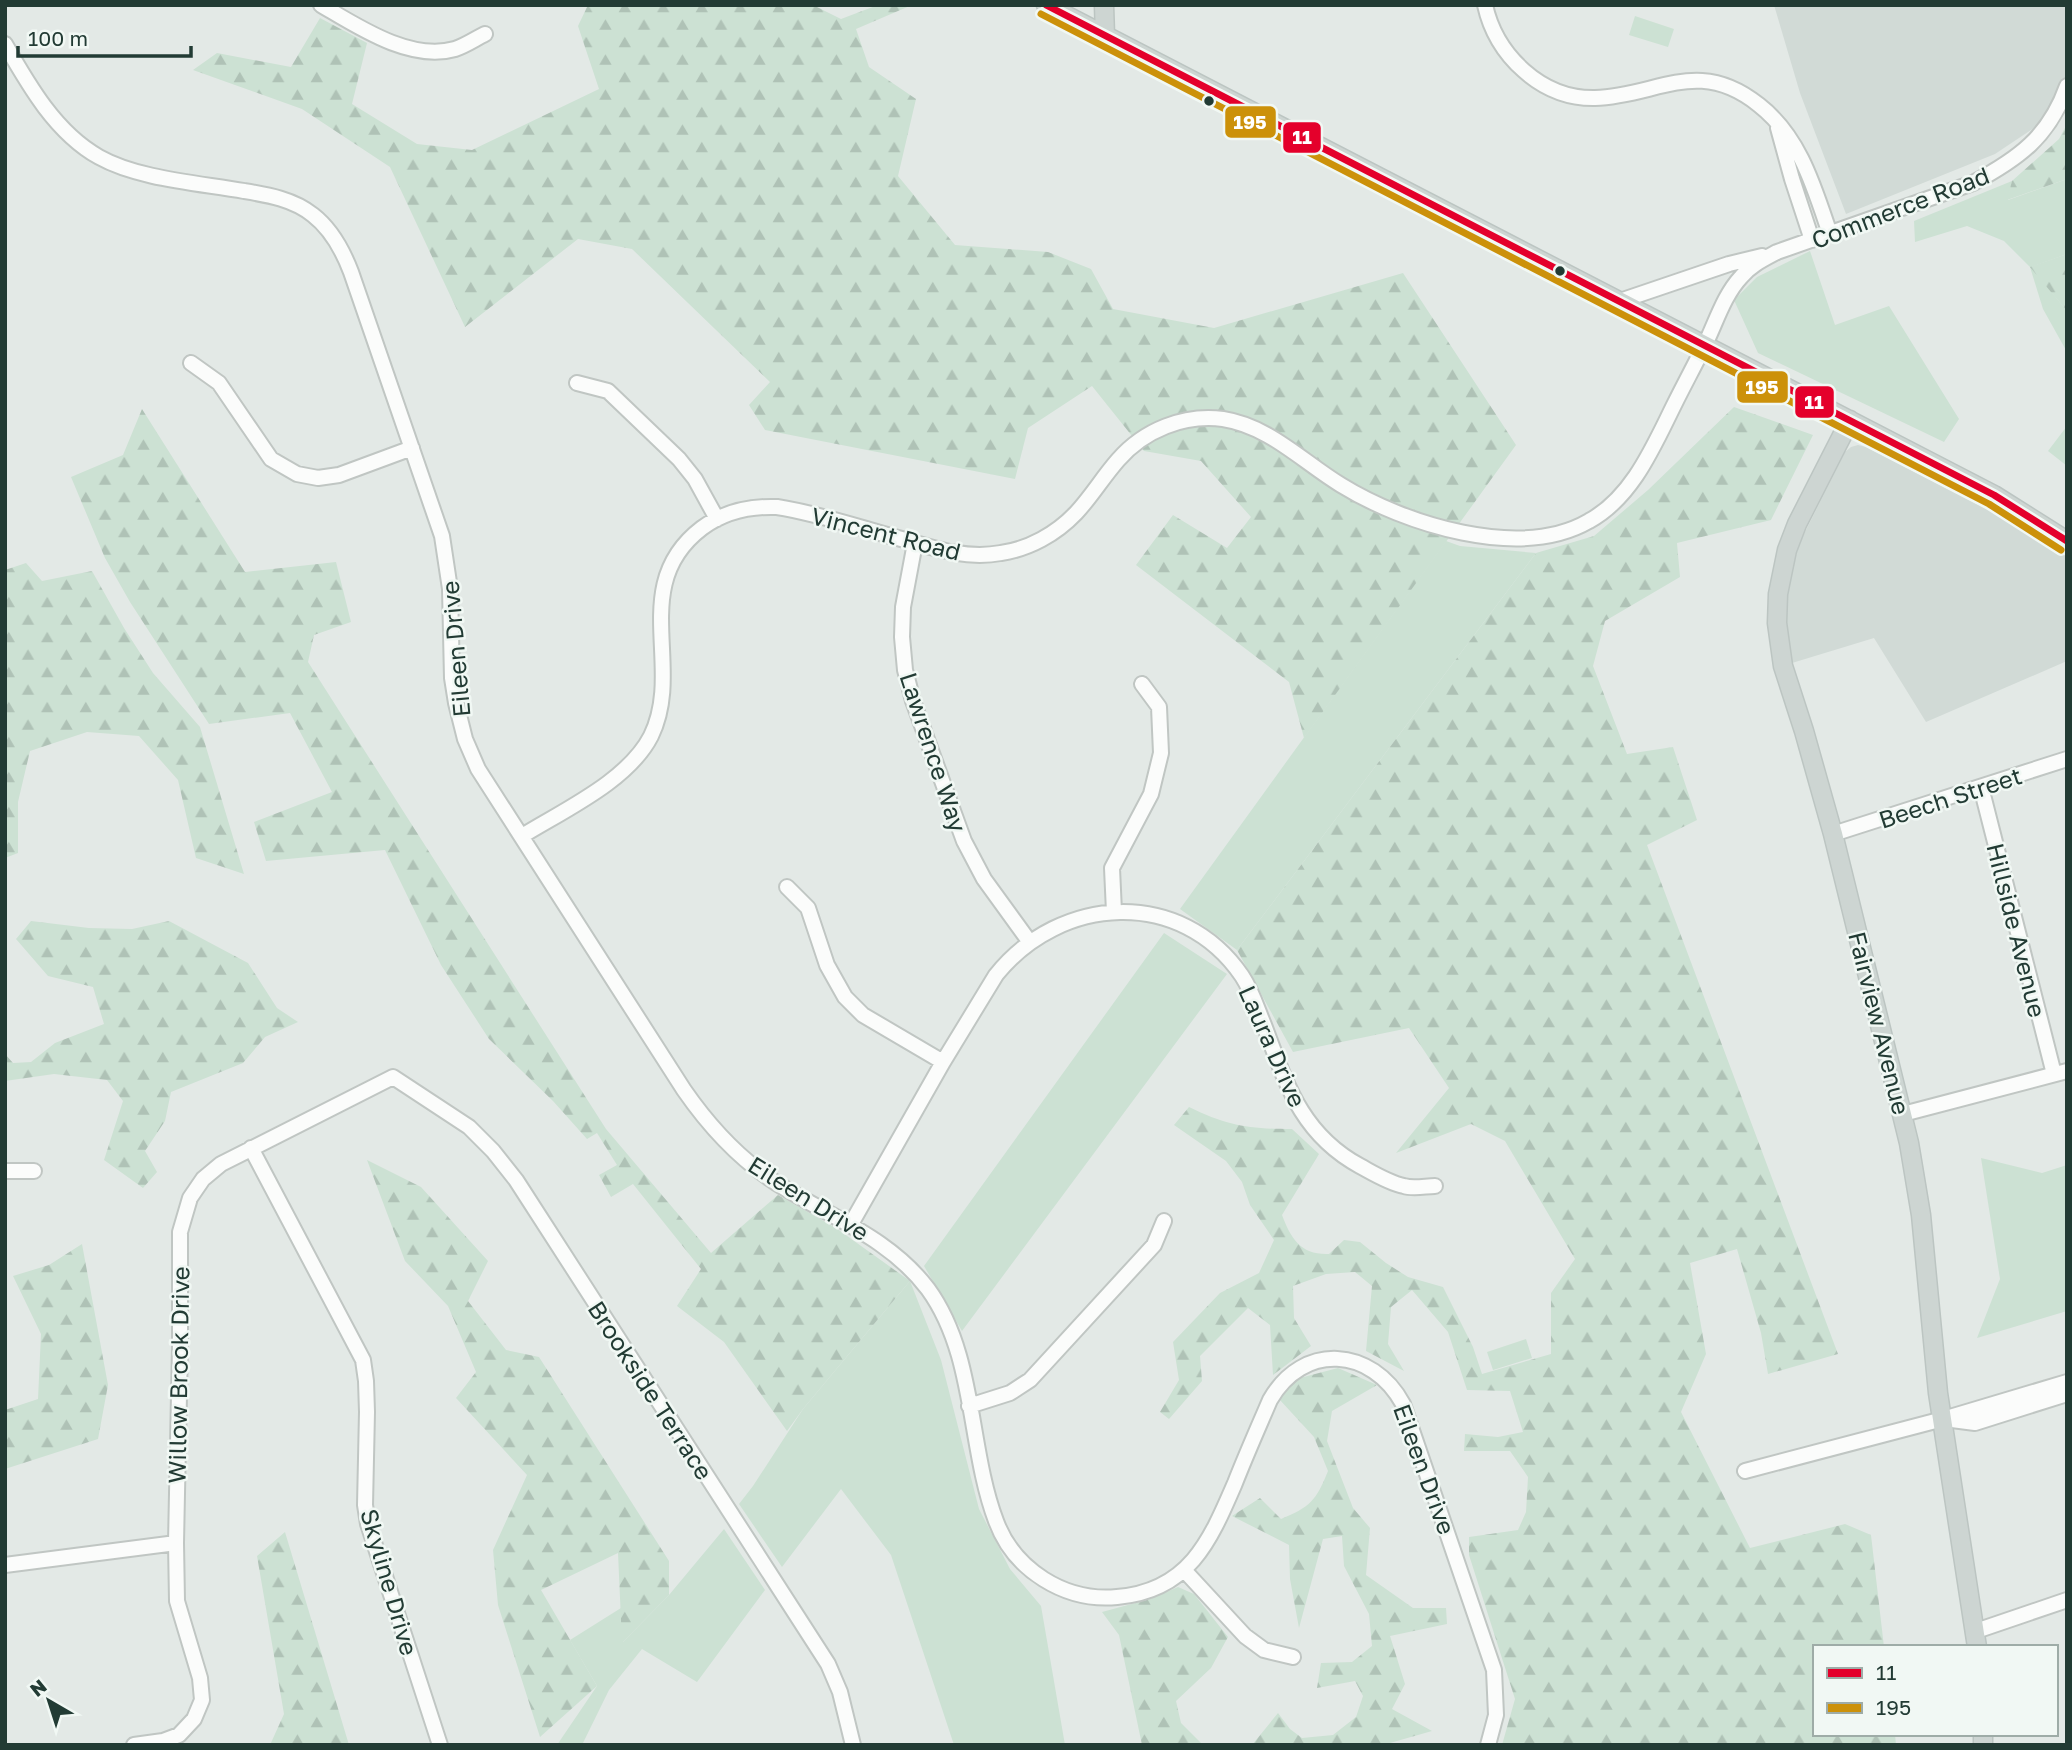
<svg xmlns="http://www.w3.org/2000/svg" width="2072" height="1750" viewBox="0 0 2072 1750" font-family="'Golos Text',sans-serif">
<defs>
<pattern id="forest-firs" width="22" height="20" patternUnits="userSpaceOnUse" patternTransform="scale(1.75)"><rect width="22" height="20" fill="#cce1d3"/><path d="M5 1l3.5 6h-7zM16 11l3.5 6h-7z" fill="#afc2b6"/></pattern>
</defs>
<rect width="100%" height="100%" fill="#e3e9e6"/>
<path fill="#d1dad6" d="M1774 5H2067V106L1995 154 1846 214 1800 93Z
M1858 445 1866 447 2008 520 2067 557V661L1926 722 1874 638 1792 663 1786 626 1787 595 1793 564 1802 538 1845 452 1851 447Z"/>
<path fill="#cce1d3" d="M1635 16 1674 29 1668 47 1629 35Z
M2067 179V254L2031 267 2067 311V352L2043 309 2030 267 2004 241 1967 226 1915 242 1914 221 2012 181 2008 200Z
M1810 251 1835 325 1889 306 1959 419 1944 442 1758 353 1734 300 1757 277Z
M2067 426V466L2048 451Z
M1446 541 1460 546 1536 553 1237 950 1180 909Z
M1164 933 1227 974 962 1331 924 1266Z
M1981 1158 2042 1173 2067 1165V1311L1977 1338 2000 1279Z
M910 1281 941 1360 979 1509 1010 1569 1041 1606 1065 1745H954L891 1555 841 1489 782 1567 739 1504 753 1486 803 1409Z
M1526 1339 1532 1358 1493 1370 1487 1352Z
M724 1529 765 1590 697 1682 642 1649 609 1690 582 1745H557L597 1686 570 1640 621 1608 623 1642 669 1595Z"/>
<path fill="url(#forest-firs)" d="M588 5H813L841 19 878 5H912L856 29 869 67 916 99 898 176 955 245 1048 252 1091 269 1113 309 1214 328 1403 273 1516 445 1304 738 1289 682 1136 565 1173 515 1227 548 1251 517 1201 461 1144 451 1092 386 1028 428 1015 479 765 430 749 405 770 382 632 249 578 239 465 327 390 167 302 109 193 70 217 53 291 67 320 18 367 43 352 104 417 144 472 150 599 89 578 26Z
M2067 124V179L2007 200 2012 181 2059 139Z
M2067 254V311L2030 267Z
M1734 407 1813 435 1771 520 1677 543 1680 577 1605 621 1593 666 1627 754 1673 747 1697 820 1647 845 1838 1354 1768 1374 1761 1333 1737 1249 1690 1263 1706 1354 1681 1412 1750 1548 1845 1524 1871 1535 1884 1647H1815V1734H1895L1896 1745H1502L1515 1699 1469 1555V1537L1518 1530 1526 1512 1528 1477 1510 1451H1464L1465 1434 1498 1437 1523 1432 1510 1391 1467 1390 1448 1332 1412 1290 1391 1307 1388 1344 1404 1371 1366 1351 1372 1286 1355 1272 1326 1274 1293 1286 1294 1318 1311 1346 1273 1375 1270 1325 1248 1308 1200 1356 1202 1381 1169 1419 1160 1412 1179 1380 1173 1342 1220 1293 1259 1273 1274 1240 1250 1205 1242 1182 1226 1161 1174 1125 1189 1107C1228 1126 1249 1129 1292 1129L1319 1154 1282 1215C1291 1239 1301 1255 1329 1254L1344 1240 1360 1242 1386 1263 1408 1277 1443 1287 1473 1347 1482 1374 1551 1354V1293L1575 1259 1505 1141 1471 1124 1396 1153 1449 1088 1409 1028 1293 1052 1237 950 1536 553 1594 536 1648 490Z
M142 409 245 572 336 562 351 622 314 635 308 662 606 1129 711 1253 778 1195 836 1228 910 1281 803 1409 787 1431 724 1342 677 1306 701 1269 633 1184 611 1197 599 1175 617 1165 597 1133 587 1139 553 1101 489 1039 441 965 385 850 266 861 254 822 332 792 290 713 209 724 130 602 105 558 71 477 123 455Z
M26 563 42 581 92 571 124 628 153 673 200 727 244 874 196 858 178 780 139 736 87 732 30 751 18 802V853L5 858V570Z
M31 921 89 928 132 929 169 921 248 963 277 1008 298 1022 265 1037 243 1063 171 1092 165 1121 145 1151 157 1172 143 1188 104 1160 123 1101 107 1080 54 1074 5 1081V1054L13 1063 31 1062 55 1043 104 1024 93 987 48 976 16 939Z
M367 1160 421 1187 488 1261 468 1301 506 1350 539 1357 669 1561V1595L622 1643 618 1553 541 1590 597 1686 540 1737 498 1605 493 1550 527 1475 456 1398 476 1372 448 1306 405 1261Z
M82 1244 108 1385 98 1439 5 1469V1410L38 1399 41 1334 13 1276 49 1265Z
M1338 1368 1377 1385 1332 1411 1327 1441 1353 1508 1370 1528 1366 1575 1413 1608H1446L1447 1624 1390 1636 1405 1684 1392 1709 1432 1731 1383 1745H1252L1278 1713 1290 1729 1302 1738 1333 1735 1356 1717 1363 1696 1355 1681 1317 1688 1321 1663 1352 1662 1372 1646 1369 1614 1344 1566 1342 1536 1323 1539 1299 1628 1290 1579 1289 1545 1232 1516 1260 1498 1281 1519C1310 1507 1316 1501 1328 1471L1314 1437 1279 1399 1296 1379Z
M285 1532 349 1745H270L284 1714 257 1556Z
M1178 1587 1194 1594 1228 1637 1211 1668 1176 1701 1181 1723 1203 1745H1142L1119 1635 1102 1612 1150 1599Z"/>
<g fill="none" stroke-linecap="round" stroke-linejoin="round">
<defs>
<path id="minor" d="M321 5C357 26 410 62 455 49 465 46 475 39 485 34
M1485 5C1496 55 1541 99 1595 98 1658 96 1698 56 1759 105 1800 137 1814 187 1830 234
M5 44C29 86 56 133 99 157 138 179 199 183 244 191 268 195 293 199 313 215 331 229 343 251 351 272L442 536 450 589 452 678 456 703 465 739 478 769 684 1090C711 1129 745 1165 786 1189 837 1220 891 1240 928 1289 976 1355 968 1447 996 1521 1014 1570 1065 1602 1117 1597 1189 1591 1210 1541 1235 1483 1246 1455 1258 1428 1270 1400 1303 1342 1372 1347 1403 1404L1494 1670 1496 1715 1488 1745
M1778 128 1792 179 1812 240
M1617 302 1729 264 1762 256
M191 363 219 383 271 459 297 474 318 478 339 475 412 448
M577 383 608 391 679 459 695 479 717 519
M915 543 903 607 902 637 905 670 913 701 964 841 984 879 1029 941
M1981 787 2054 1074
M1833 834 2067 759
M522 836C564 810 628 781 651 736 685 667 627 585 702 528 725 511 750 506 777 507 822 514 866 530 909 541 939 550 969 559 1001 553 1029 549 1056 534 1076 513 1091 497 1103 477 1118 460 1144 430 1184 414 1223 419 1269 426 1303 462 1341 485 1404 524 1520 561 1589 521 1633 497 1654 445 1675 403 1686 381 1698 359 1709 336 1718 316 1726 293 1741 277 1751 265 1764 259 1777 252L1973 183C2018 159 2049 137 2067 86
M787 887 808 908 827 965 845 997 863 1015 943 1062
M1114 912 1112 868 1151 794 1161 753 1159 707 1142 684
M1903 1114 2067 1071
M251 1148 363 1360 366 1381 367 1412 365 1505 368 1524 440 1745
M5 1171H34
M851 1224 943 1062 996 975C1060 895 1181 887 1242 976 1252 991 1257 1008 1264 1025 1286 1083 1301 1134 1360 1166 1373 1173 1389 1183 1404 1186 1413 1189 1426 1186 1435 1186
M969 1406 1010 1393 1030 1380 1154 1245 1164 1221
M1952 1420 1975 1423 2067 1394
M1745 1471 1943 1419 2067 1382
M5 1565 176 1543
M1184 1570 1245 1636 1264 1650 1293 1657
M1976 1631 2067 1600
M134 1745 163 1741 179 1735 194 1719 202 1700 200 1678 177 1601 176 1543 180 1346V1232L190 1198 203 1179 221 1164 393 1077 469 1127 493 1151 516 1180 828 1664 840 1692 853 1745"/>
<path id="major" d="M1046 5 1994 495 2067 541
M1104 5 1105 36
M1850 420 1797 524 1787 550 1778 594 1777 623 1783 666 1804 731 1833 834 1909 1143 1921 1215 1938 1393 1977 1647
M1983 1734V1745"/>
</defs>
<use href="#minor" stroke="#c0c6c3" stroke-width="18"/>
<use href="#major" stroke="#bcc5c2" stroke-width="21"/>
<use href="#minor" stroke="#fbfcfb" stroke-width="14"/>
<use href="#major" stroke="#cdd5d2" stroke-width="18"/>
<defs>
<path id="bus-1" d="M1046 5 1994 495 2067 541"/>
<path id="bus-2" d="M1041 14 1989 504 2061 550"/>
</defs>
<use href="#bus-1" stroke="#f1f8f4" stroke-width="12"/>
<use href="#bus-2" stroke="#f1f8f4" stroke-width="12"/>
<use href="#bus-1" stroke="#e4002b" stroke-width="7"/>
<use href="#bus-2" stroke="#cc910a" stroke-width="7"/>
</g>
<g fill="#223b34" stroke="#f1f8f4" stroke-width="2.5">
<circle cx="1209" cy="101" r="6"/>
<circle cx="1560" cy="271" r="6"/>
</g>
<g text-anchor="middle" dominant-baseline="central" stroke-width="5" stroke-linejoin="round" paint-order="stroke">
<g font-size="24" fill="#223b34" stroke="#f1f8f4">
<text transform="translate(1900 207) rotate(-21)">Commerce Road</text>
<text transform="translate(886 533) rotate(14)">Vincent Road</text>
<text transform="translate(455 649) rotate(-95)">Eileen Drive</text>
<text transform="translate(934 752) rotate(72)">Lawrence Way</text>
<text transform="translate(1950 797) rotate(-18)">Beech Street</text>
<text transform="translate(2017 930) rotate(76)">Hillside Avenue</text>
<text transform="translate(1880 1023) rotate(76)">Fairview Avenue</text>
<text transform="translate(1273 1046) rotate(66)">Laura Drive</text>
<text transform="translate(809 1198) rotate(32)">Eileen Drive</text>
<text transform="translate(178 1375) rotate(-89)">Willow Brook Drive</text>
<text transform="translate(651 1390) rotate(57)">Brookside Terrace</text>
<text transform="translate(1425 1469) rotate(70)">Eileen Drive</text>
<text transform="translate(390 1582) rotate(74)">Skyline Drive</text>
</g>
</g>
<g stroke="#f1f8f4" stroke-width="2.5">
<rect x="1224" y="105" width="53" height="34" rx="7" fill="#cc910a"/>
<rect x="1282" y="121" width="40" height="33" rx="7" fill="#e4002b"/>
<rect x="1736" y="370" width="53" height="34" rx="7" fill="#cc910a"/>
<rect x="1794" y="385" width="41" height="34" rx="7" fill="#e4002b"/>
</g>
<g font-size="19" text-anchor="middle" font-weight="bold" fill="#fff">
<text x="1250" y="129">195</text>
<text x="1302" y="144">11</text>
<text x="1762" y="394">195</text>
<text x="1814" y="409">11</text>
</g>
<rect width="2072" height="1750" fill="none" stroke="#223b34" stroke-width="14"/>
<rect x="1813" y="1645" width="245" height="91" fill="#f1f8f4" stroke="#9eaca7" stroke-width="2"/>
<rect x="1827" y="1668" width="35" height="10" fill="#e4002b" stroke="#9eaca7" stroke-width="2"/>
<text x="1876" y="1680" font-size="21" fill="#223b34">11</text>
<rect x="1827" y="1703" width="35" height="10" fill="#cc910a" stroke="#9eaca7" stroke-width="2"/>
<text x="1876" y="1715" font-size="21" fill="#223b34">195</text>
<g transform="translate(49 1701) rotate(321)" stroke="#f1f8f4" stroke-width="5" paint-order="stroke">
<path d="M0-5L12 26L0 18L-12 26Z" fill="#223b34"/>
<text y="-10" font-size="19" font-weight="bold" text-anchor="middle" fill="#223b34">N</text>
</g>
<path d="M18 46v10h173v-10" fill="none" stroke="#223b34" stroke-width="3.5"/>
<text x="28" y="46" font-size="21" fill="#223b34" stroke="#f1f8f4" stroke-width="5" paint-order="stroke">100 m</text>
</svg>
